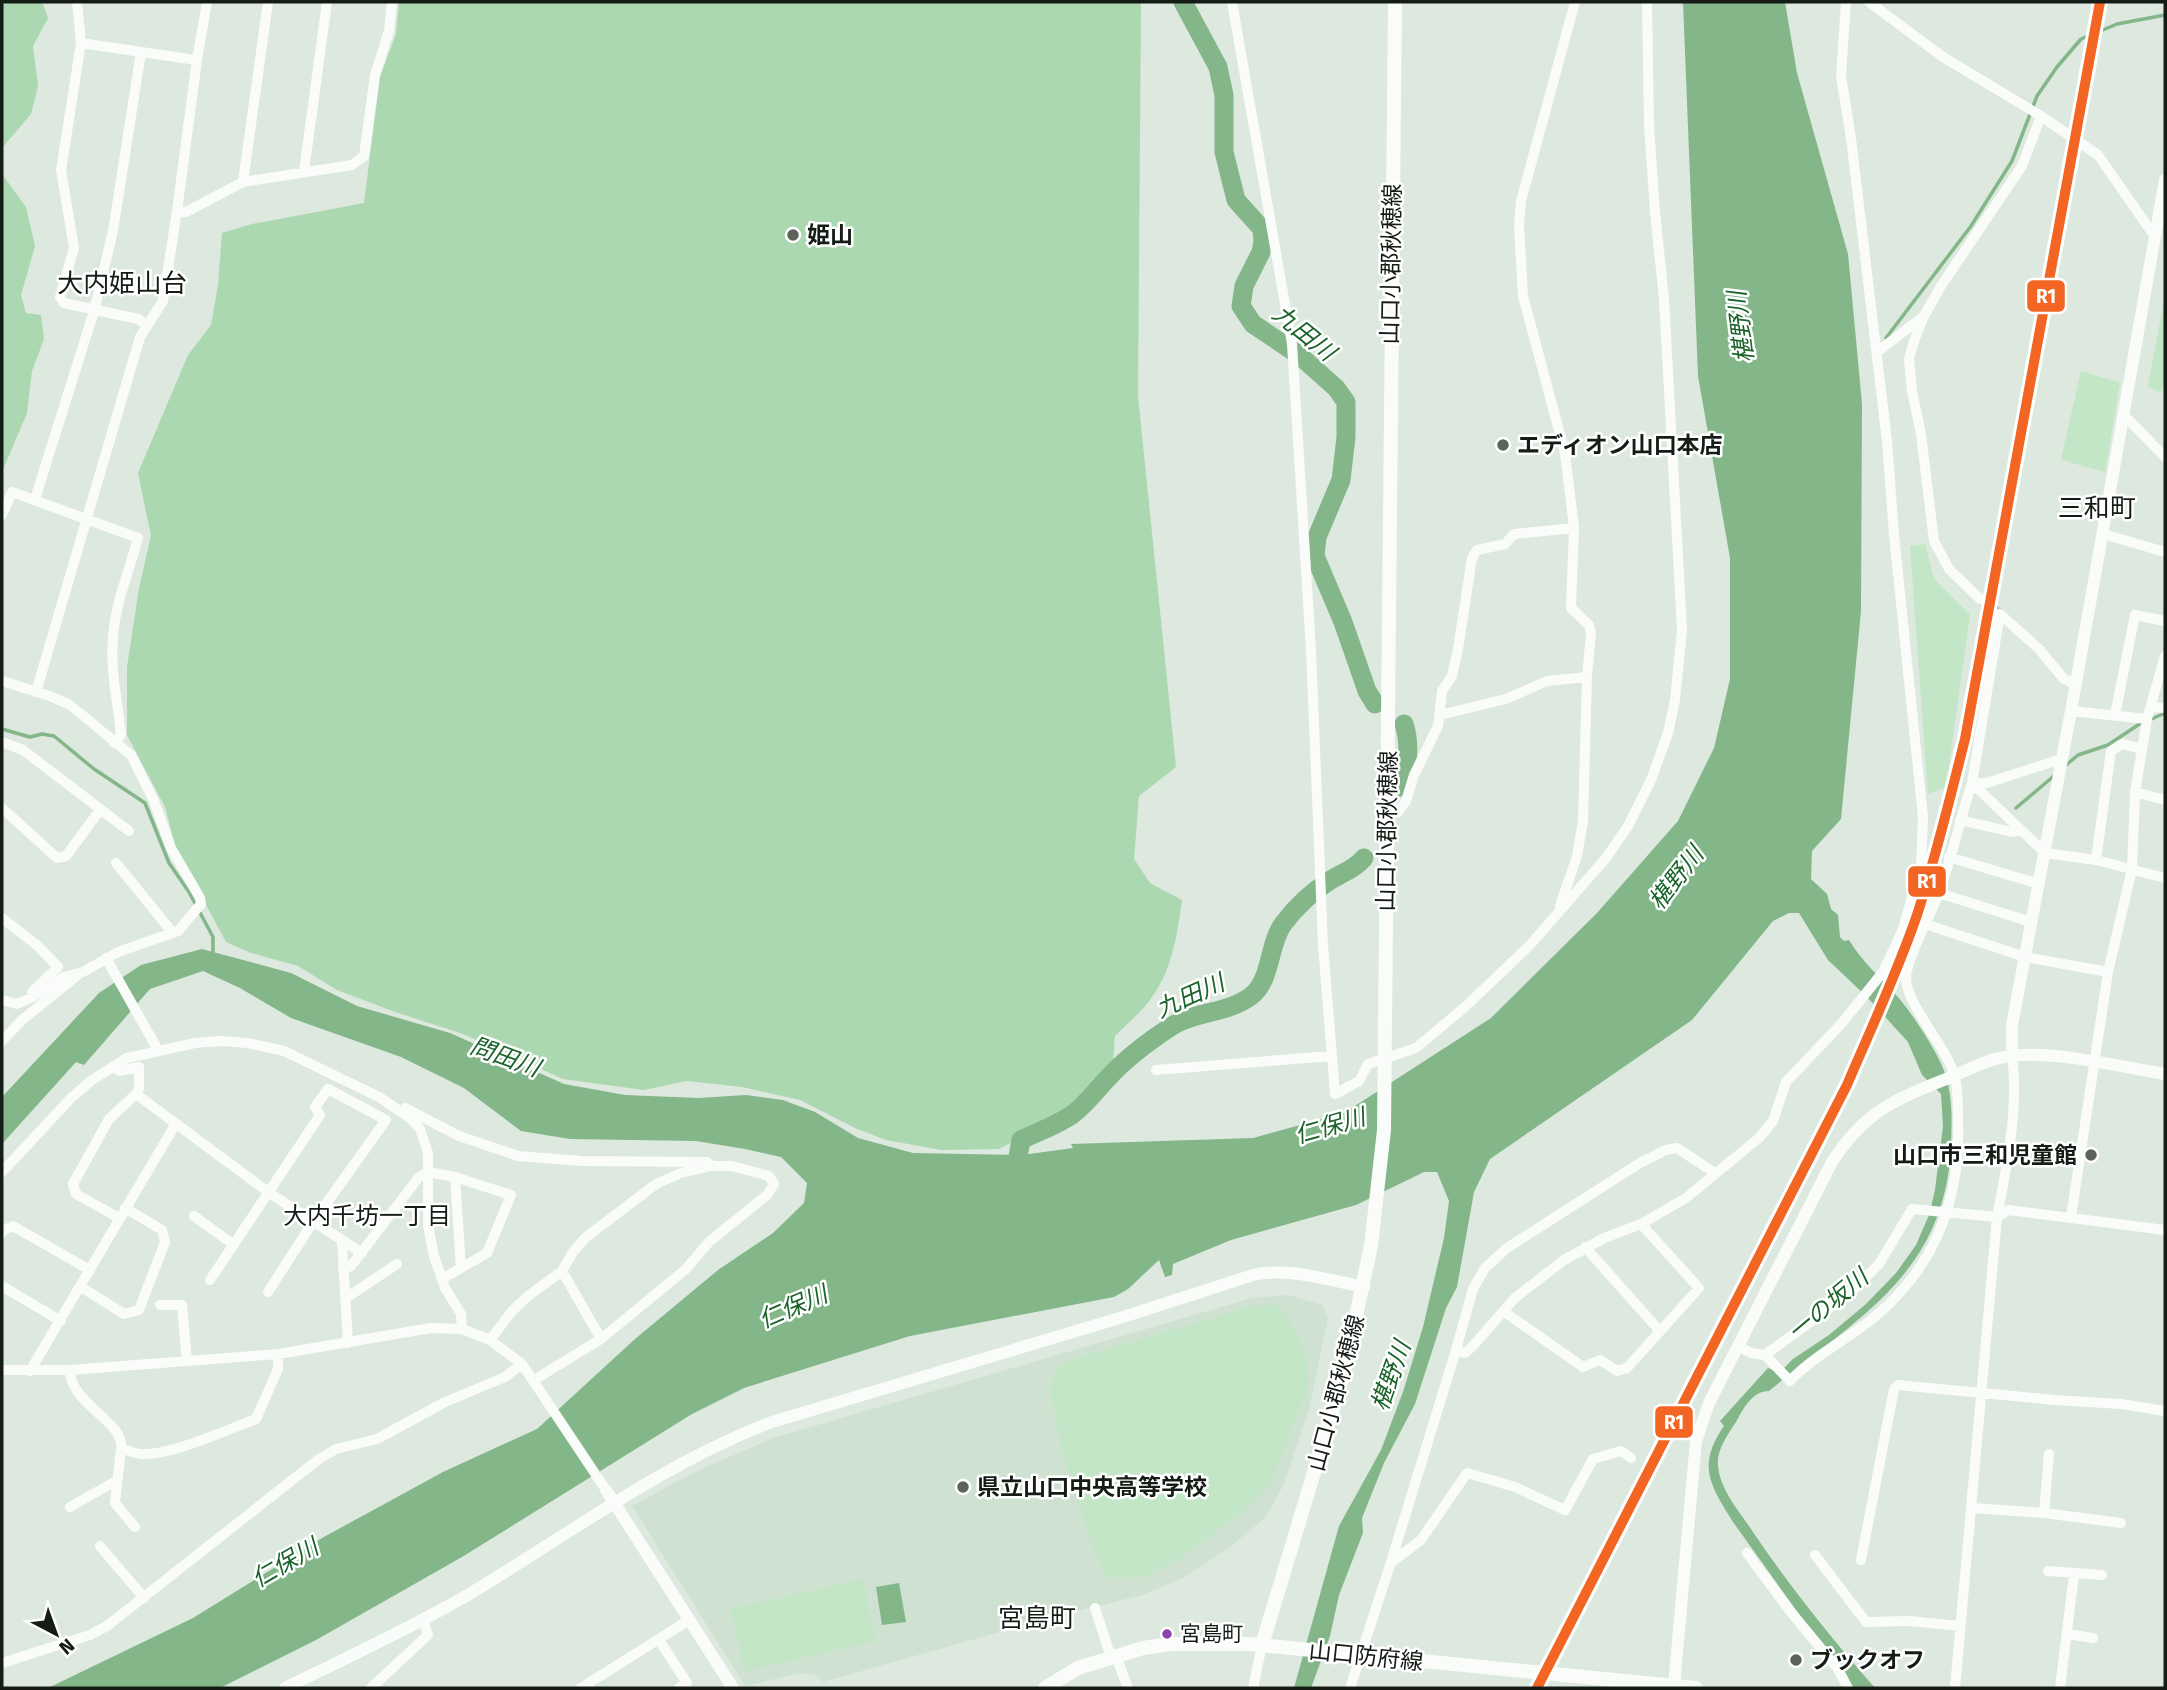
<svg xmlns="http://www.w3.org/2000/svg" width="2167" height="1690" viewBox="0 0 2167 1690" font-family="'Fira Sans','Noto Sans JP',sans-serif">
<rect width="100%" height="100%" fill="#dde8de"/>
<path fill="#cfe2d1" d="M1288 1295 1322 1305 1328 1318 1309 1409 1284 1484 1266 1517 1231 1546 1183 1578 1142 1595 1049 1618 823 1682 816 1675 800 1673 745 1686 632 1506 699 1470 773 1438 1252 1298Z"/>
<path fill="#c2e6c6" d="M2165 295V386L2160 393 2148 386Z
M2081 371 2120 383 2105 472 2061 460Z
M1925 544 1934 579 1970 615 1946 787 1928 794 1910 546Z
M1257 1305H1277C1297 1325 1313 1361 1307 1390L1271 1481 1246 1508 1180 1558 1143 1577 1108 1578 1094 1552 1060 1444 1050 1389 1057 1367 1074 1359Z
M863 1579 875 1641 744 1671 731 1609Z"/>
<path fill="#acd8b1" d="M2 2H42L48 18 33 46 38 86 31 114 2 148Z
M399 2H1141L1138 396 1176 767 1139 796 1134 859 1150 883 1182 900C1177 936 1172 971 1150 1000 1140 1013 1126 1025 1115 1036L1113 1062 1073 1110 999 1149 941 1150 886 1140 855 1128 800 1100 742 1087 687 1081 644 1090 563 1079 463 1034 395 1012 337 990 298 966 251 953 226 942 176 849 165 807 127 735V667L139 588 151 536 138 473 188 355 211 325 218 285 222 233 252 224 364 203 380 77 396 34Z
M2 174 26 207 35 246 21 295 26 313 41 315 44 339 32 371 27 413 2 472Z"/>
<path fill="#83b689" d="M1683 2H1785L1797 73 1848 254 1862 404 1861 611 1841 819 1812 851 1811 879 1827 894 1831 909 1838 915 1840 937 1844 941 1849 940C1863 963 1880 977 1897 996 1910 1010 1936 1050 1943 1068 1953 1093 1952 1119 1951 1146 1945 1275 1857 1317 1769 1391 1752 1391 1743 1409 1736 1422 1728 1434 1716 1451 1718 1466 1720 1490 1740 1512 1753 1532 1790 1587 1831 1638 1875 1688H1852L1733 1522C1711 1486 1696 1466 1724 1426L1720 1421 1768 1368 1779 1373 1793 1359 1829 1335 1866 1304 1896 1273 1916 1245 1929 1215 1935 1190 1943 1126 1941 1094 1922 1075 1908 1042 1867 997 1828 960 1799 913H1789L1773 921 1692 1020 1490 1159 1474 1192 1457 1287 1446 1308 1415 1404 1384 1463 1362 1518 1363 1533 1339 1595 1330 1636 1311 1688H1294L1339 1526 1381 1450 1403 1392 1423 1327 1444 1238 1449 1201 1437 1172H1424L1356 1205 1231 1240 1173 1264 1172 1275 1165 1277 1159 1260 1128 1289 1114 1297 910 1336 744 1388 692 1414 462 1557 316 1640 220 1688H48L193 1618 322 1538 443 1472 537 1429 635 1339 718 1270 773 1233 804 1203 807 1183 781 1157 745 1149 696 1141 570 1139 521 1131 464 1088 401 1057 291 1018 240 988 203 971 150 989 84 1065 76 1062 2 1144V1097L99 993 141 965 202 949 291 973 357 1006 450 1033 564 1084 625 1095 699 1098 746 1095 783 1100 815 1112 858 1138 913 1153 1022 1155 1073 1148 1071 1144 1253 1138 1344 1113 1491 1018 1597 913 1678 821 1714 748 1730 679V558L1698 376Z
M899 1583 906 1622 882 1625 876 1587Z"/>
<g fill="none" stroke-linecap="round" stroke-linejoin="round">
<path stroke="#83b689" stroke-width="3.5" d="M1886 338 1971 226 2012 161 2037 96 2057 67 2081 39 2117 24 2165 15
M2 729 30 737 42 734 54 736 94 769 145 803 169 863 189 892 213 937V953
M2066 765 2078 755 2108 745 2138 725 2165 713
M2016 808 2055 775"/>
<path stroke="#83b689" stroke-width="19" d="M1183 2 1218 67 1224 95V152L1236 200 1262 229 1263 242 1261 252 1244 286 1241 306 1253 324 1299 355 1336 388 1346 402V437L1341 480 1317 537 1315 556 1343 622 1367 691 1375 704
M1402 787C1407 767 1411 745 1404 724
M1014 1179 1021 1140C1037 1132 1058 1125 1073 1114 1086 1104 1095 1092 1106 1080 1124 1060 1149 1041 1172 1026 1195 1011 1227 1014 1251 996 1272 980 1268 945 1283 924 1295 908 1312 892 1329 881 1341 873 1354 870 1364 858"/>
<path stroke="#bfc9c0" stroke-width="10" stroke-dasharray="10 5" stroke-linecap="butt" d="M1981 600 2000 614"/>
<path stroke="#fafcfa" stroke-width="10" d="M77 2 81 43 61 170 74 248 60 297 64 303 138 319 147 325
M1232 2 1292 344 1311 650 1323 945 1335 1094 1359 1081 1368 1064 1416 1048 1465 1007 1530 945 1606 858 1628 826 1651 780 1668 733 1675 700 1682 630 1664 299 1655 212 1649 125 1647 2
M1869 2 1943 57 2041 116 2098 155 2155 237
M81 43 141 52
M197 60 207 2
M304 171 327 2
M243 182 268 2
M177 211 186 212 243 182 352 165 364 156 375 75 389 31 392 2
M1877 352 1924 316
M2123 414 2165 457
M35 499 94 311 113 231 141 52 197 60 177 211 163 301 140 337 36 692
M2 515 12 492 138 538C129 572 115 603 113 638 110 672 118 702 121 735L114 743
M2103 534 2165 552
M1981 600 1949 569 1934 541 1921 434 1912 391 1909 359 1914 341 1924 316 1941 286 2022 166 2041 116
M2000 614 1972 783 2045 853 2096 860 2165 878
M2000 614 2040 650 2063 678 2076 685
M2 681 50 696 70 705 131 755 154 801 171 848 200 898 201 904 178 931 118 952 83 972 64 977 31 998 17 1004 2 1000
M2151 707 2165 708
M2071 711 2147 719
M1440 715 1506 699 1547 681 1587 677
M2115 715 2135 615 2165 621
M2 742 23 750 129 831
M2135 792 2165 800
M2 808 57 858 66 856 100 810
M1388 813 1398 812 1406 801 1414 775 1438 726 1442 691 1452 676 1458 649 1472 558 1477 550 1505 544 1514 534 1574 528
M1960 820 2012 832 2021 831
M1949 857 2039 884
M2096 860 2111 751 2122 744 2142 749
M116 863 173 933
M1939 893 2031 922
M1560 906 1577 856 1583 821 1587 677 1591 633 1589 625 1571 608 1574 528 1565 453 1523 296 1519 226 1521 201 1575 2
M2 918 38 946 58 967 32 992
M1925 924 2025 957 2108 972
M106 958 158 1050
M1886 966 1905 975
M2 1041 22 1020 79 974
M114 1066 119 1071 139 1067V1089L136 1094
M1156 1070 1331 1056
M405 1108 459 1136 518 1156 581 1161 707 1162 711 1165
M2 1172 71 1098 92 1080 127 1058 195 1043 220 1041 248 1043 284 1051 379 1097 410 1118 420 1129 428 1153V1226L434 1256 445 1288 461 1314 462 1329
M455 1177 461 1268
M194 1216 234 1245
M2071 1217 2108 972 2132 869 2135 792 2147 719 2165 656
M119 1218 76 1194 73 1184 109 1119 136 1094 268 1192 362 1253
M2 1233 4 1230 13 1226 90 1270
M342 1241 348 1343
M1585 1247 1659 1330
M343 1269 351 1266 419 1177 429 1172 455 1177 511 1195 487 1253 442 1279
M562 1271 601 1339
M210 1280 320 1115 315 1107 328 1089 386 1120 313 1222 268 1292
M2 1286 61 1321
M81 1287 124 1314 139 1310 165 1242 162 1230 125 1208
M346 1298 397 1264
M160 1305H182L187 1361
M1503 1311 1583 1367 1600 1360 1617 1371 1627 1368 1699 1288 1641 1224
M490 1340 512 1311 528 1296 562 1271 573 1252 585 1238 656 1184 681 1173 711 1166H732L769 1176 774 1184 768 1194 709 1242 686 1269 601 1339 534 1380
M1738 1346 1751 1353 1765 1355 1790 1381C1815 1354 1851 1338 1878 1314 1937 1263 1961 1196 1958 1120 1958 1106 1958 1091 1955 1077 1947 1047 1906 1005 1906 978 1906 960 1931 914 1938 895 1952 858 1960 819 1972 783H1987L2061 759
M1456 1350 1465 1353 1472 1347 1515 1298 1564 1260 1604 1238 1641 1224 1686 1198 1759 1138 1773 1121 1786 1082 1842 1023 1883 972 1903 929 1921 865 1923 817 1894 535 1887 441 1851 138 1841 76 1846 2
M1765 1355 1851 1292 1879 1264 1912 1209 1997 1217 2008 1210 2165 1230
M2 1370H70L278 1354 431 1328 462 1329 490 1340 522 1364 606 1490
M70 1370C69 1403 125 1422 121 1448 128 1451 135 1454 143 1454 171 1455 228 1430 256 1419L278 1369V1354
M30 1371 175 1125
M121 1448 115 1503 135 1527
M70 1507 116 1481
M1971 1508 2044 1513 2121 1523
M2044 1513 2049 1454
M100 1546 144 1598
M1747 1553 1790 1611 1838 1669 1848 1688
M1815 1555 1866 1622 1909 1621 1960 1626
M1861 1560 1894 1389 1898 1385 2055 1400 2121 1404 2165 1411
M1392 1562 1421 1540 1467 1473 1515 1487 1565 1510 1593 1459 1621 1451 1631 1458
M2048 1571 2102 1575
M1095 1608 1111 1657
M2067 1634 2093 1638
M659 1640 687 1683 679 1688
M1116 1656 1128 1688
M2 1663 90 1635 107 1626 319 1459 336 1449 377 1439 445 1402 505 1377 522 1364
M371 1688 428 1635 423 1620
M581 1688 689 1620
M1253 1688 1262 1645
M1350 1688 1391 1562 1456 1350 1473 1289 1485 1268 1507 1248 1640 1163 1666 1150 1677 1148 1715 1173
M1955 1688 1997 1217C2007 1165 2019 1108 2012 1055
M2060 1688 2074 1575"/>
<path stroke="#fafcfa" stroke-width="12" d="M2012 1055V1025L2071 711 2165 180
M606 1490 733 1688
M1674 1686 1696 1441 1709 1403 1832 1162C1867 1108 1899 1098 1956 1075 1974 1067 1991 1058 2011 1056 2054 1050 2121 1067 2165 1074
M285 1688C346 1658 407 1630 466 1596 567 1536 661 1464 772 1422L1123 1317 1253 1275C1289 1267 1328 1280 1364 1287"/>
<path stroke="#fafcfa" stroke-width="14" d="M1262 1645 1343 1376 1371 1246 1384 1130 1395 2
M1045 1688 1078 1668 1143 1648 1171 1644H1249L1696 1688"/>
<defs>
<path id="rail-1" d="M1537 1688 1847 1085C1871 1029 1897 973 1917 915 1936 857 1950 798 1965 739L2100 2"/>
</defs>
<use href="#rail-1" stroke="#fff" stroke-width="16"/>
<use href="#rail-1" stroke="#f26522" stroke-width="10"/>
</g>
<g fill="#5b635b" stroke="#fff" stroke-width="2.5">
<circle cx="793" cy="235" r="7"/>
<circle cx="1503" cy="445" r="7"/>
<circle cx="2091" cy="1155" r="7"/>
<circle cx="963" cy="1487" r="7"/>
<circle cx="1796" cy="1660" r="7"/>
</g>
<circle fill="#8e44ad" stroke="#fff" stroke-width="2.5" cx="1167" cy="1634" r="6"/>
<g text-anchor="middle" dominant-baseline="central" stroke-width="5" stroke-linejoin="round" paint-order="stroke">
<g font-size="21" fill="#151c15" stroke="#fff" text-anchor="start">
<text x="1180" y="1634">宮島町</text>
</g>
<g font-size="23" font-weight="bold" fill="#151c15" stroke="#fff" text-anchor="start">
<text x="807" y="235">姫山</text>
<text x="1517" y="445">エディオン山口本店</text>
<text x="2077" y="1155" text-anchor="end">山口市三和児童館</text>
<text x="977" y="1487">県立山口中央高等学校</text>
<text x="1810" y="1660">ブックオフ</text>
</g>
<g font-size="23" fill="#151c15" stroke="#fff">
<text transform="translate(1391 264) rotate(-89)">山口小郡秋穂線</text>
<text transform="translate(1387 831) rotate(-89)">山口小郡秋穂線</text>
<text transform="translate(1336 1393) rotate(-75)">山口小郡秋穂線</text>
<text transform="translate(1366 1656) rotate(6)">山口防府線</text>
</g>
<g font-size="24" font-style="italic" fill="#1a632a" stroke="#fff">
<text transform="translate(1741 327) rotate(-97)">椹野川</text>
<text transform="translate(1304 333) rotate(39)">九田川</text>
<text transform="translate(1676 878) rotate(-52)">椹野川</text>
<text transform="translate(1190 996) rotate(-24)">九田川</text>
<text transform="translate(505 1057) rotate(20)">問田川</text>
<text transform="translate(1330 1126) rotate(-16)">仁保川</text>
<text transform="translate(1828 1305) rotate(-40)">一の坂川</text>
<text transform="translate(793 1307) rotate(-23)">仁保川</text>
<text transform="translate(1391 1376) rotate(-70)">椹野川</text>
<text transform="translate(285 1563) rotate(-30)">仁保川</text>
</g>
<g font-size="24" fill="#151c15" stroke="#fff">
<text x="367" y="1216">大内千坊一丁目</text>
</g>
<g font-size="26" fill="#151c15" stroke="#fff">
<text x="122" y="283">大内姫山台</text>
<text x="2097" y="508">三和町</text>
<text x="1037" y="1618">宮島町</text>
</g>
</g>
<g stroke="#fff" stroke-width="2.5">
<rect x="2026" y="279" width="40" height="34" rx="7" fill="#f26522"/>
<rect x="1907" y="865" width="40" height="33" rx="7" fill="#f26522"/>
<rect x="1654" y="1405" width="40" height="34" rx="7" fill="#f26522"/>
</g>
<g font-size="19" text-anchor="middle" font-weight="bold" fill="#fff">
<text x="2046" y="303">R1</text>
<text x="1927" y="888">R1</text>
<text x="1674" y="1429">R1</text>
</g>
<rect width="2167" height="1690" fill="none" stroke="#151c15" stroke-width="7"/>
<g transform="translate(56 1634) rotate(139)" stroke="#ffffff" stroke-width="5" paint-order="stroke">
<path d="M0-5L12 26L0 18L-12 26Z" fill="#151c15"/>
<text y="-10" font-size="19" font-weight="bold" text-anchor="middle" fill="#151c15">N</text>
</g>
</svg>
